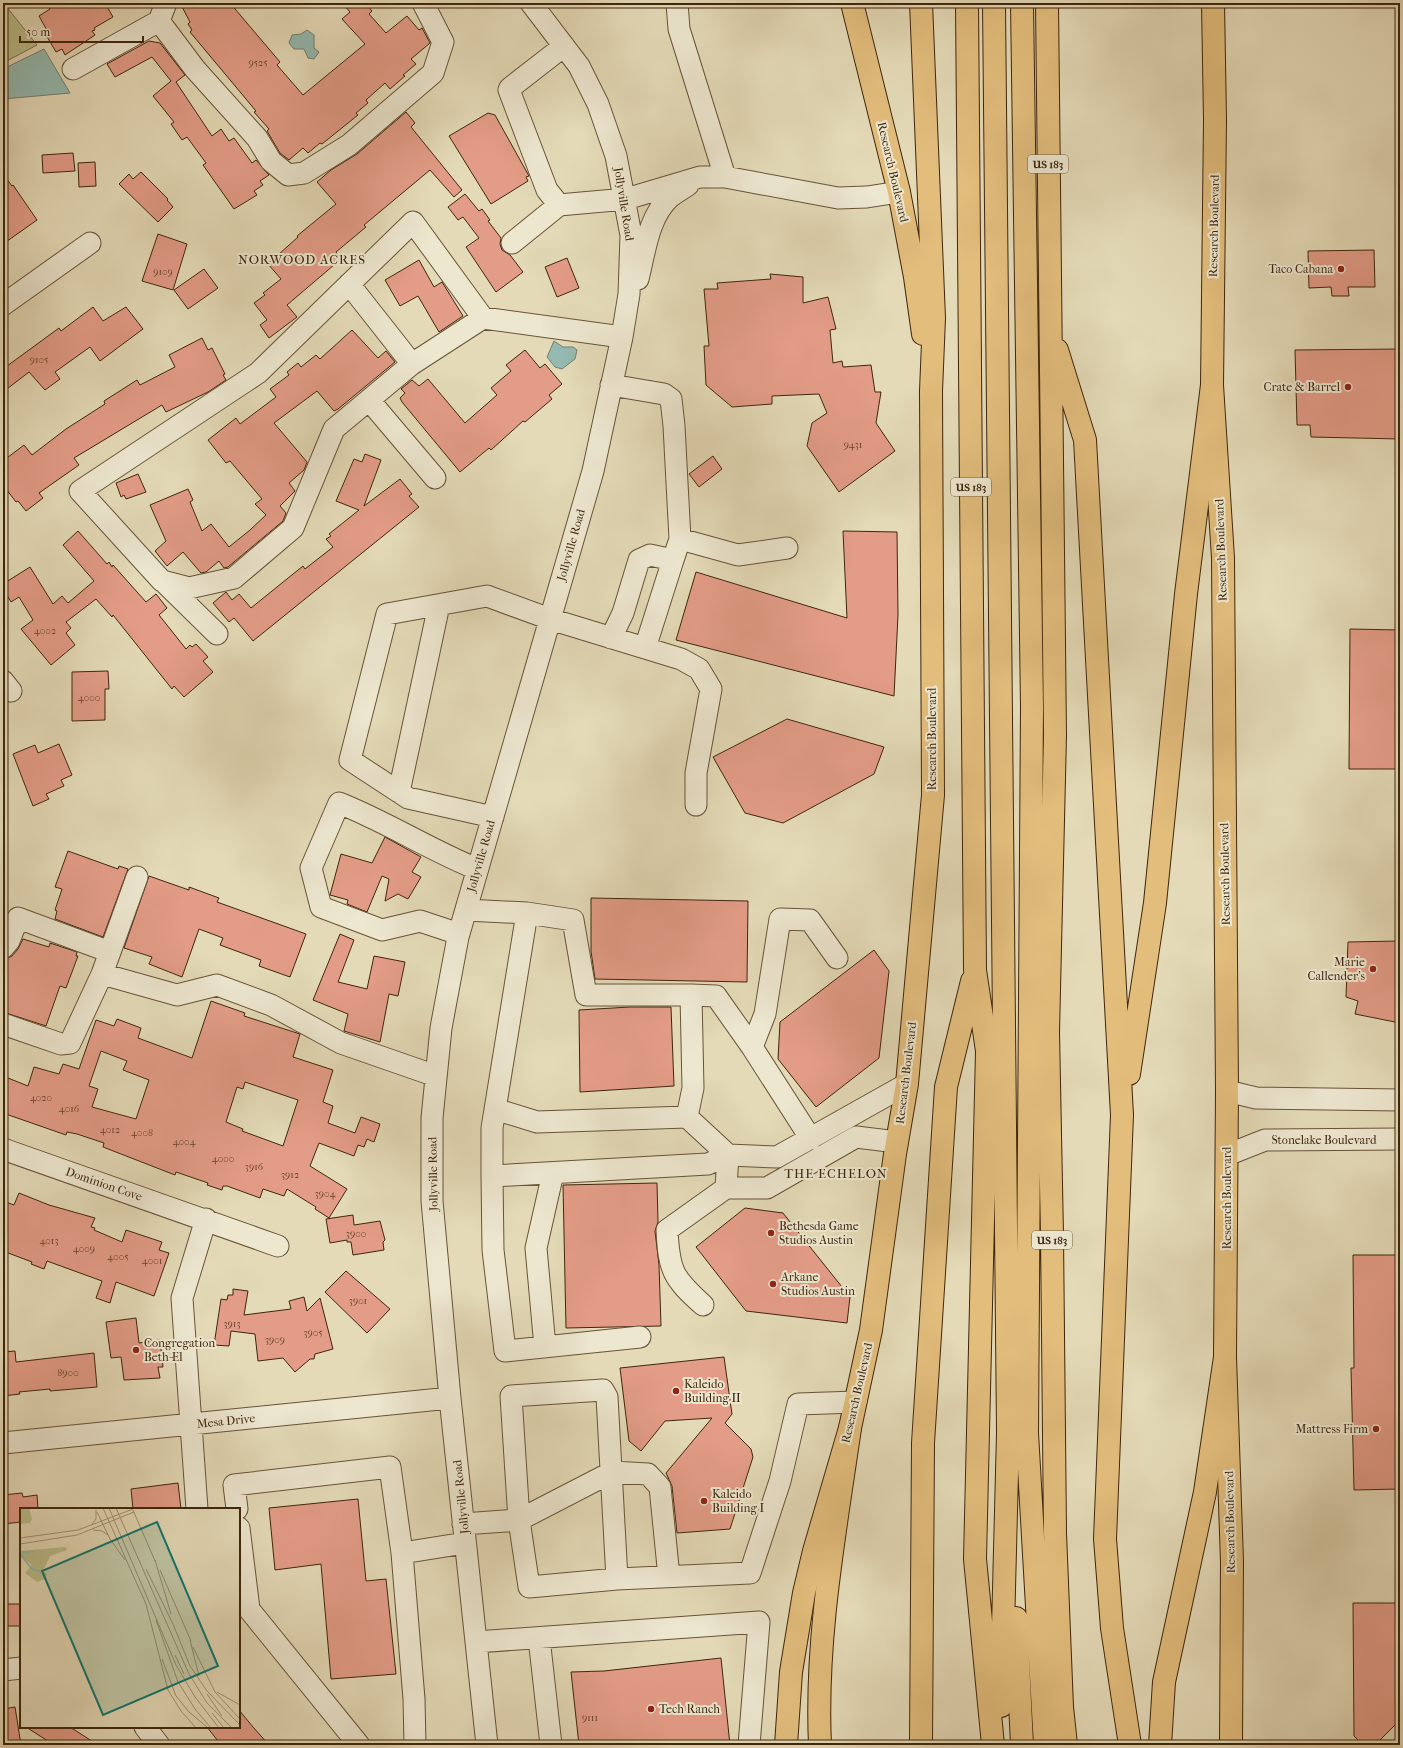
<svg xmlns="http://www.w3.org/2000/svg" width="1403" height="1748" viewBox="0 0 1403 1748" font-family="'IM FELL French Canon',serif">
<rect width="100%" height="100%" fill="#e4dab7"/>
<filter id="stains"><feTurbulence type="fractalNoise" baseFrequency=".005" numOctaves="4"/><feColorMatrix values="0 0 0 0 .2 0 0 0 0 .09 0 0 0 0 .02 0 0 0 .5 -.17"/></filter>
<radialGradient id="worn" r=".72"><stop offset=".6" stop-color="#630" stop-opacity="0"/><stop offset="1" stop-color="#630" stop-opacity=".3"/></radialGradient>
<path fill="#babe8a" stroke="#7c724b" d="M3 3H8L6 6 37 45 3 63Z"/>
<path fill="#95bab1" stroke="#737f6f" d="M307 30 314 35V48L319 52 314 59 308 58 304 49H294L289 43 292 35 301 34Z
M44 49 70 93 3 99V69Z
M554 341 563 347H573L577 350 575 359 562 369 555 367 547 357Z"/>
<path fill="#e39c87" stroke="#3f260c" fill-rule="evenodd" d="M47 3H105L113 17 94 28 95 30 92 31 95 35 65 55 62 49 56 52 46 35 49 34 39 16 50 9Z
M180 3H230L280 62 277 65 303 95 365 44 342 19 350 12 342 3H365L372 11 369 14 386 33 407 16 419 30 422 28 430 43 411 59 416 64 403 75 405 76 390 89 385 83 366 100 368 103 356 113 358 115 322 144 320 143 308 153 303 148 289 160 280 153 267 131 269 129 254 112 256 111 190 32 192 30 188 24 190 22Z
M149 41 160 43 185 75 176 82 212 136 221 129 229 141 234 138 252 163 256 160 269 175 260 181 263 185 254 191 257 195 234 209 203 165 206 163 187 137 182 140 171 124 174 122 153 96 171 81 152 57 115 77 107 64Z
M406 112 415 123 411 127 462 190 454 197 430 170 364 225 366 227 336 252 341 259 287 305 297 317 269 338 260 325 267 320 254 303 265 295 263 293 281 279 268 264 298 237 297 236 336 204 317 182 331 170 357 154Z
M488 113 495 115 529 176 526 177 528 181 491 204 449 136Z
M73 153 75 171 43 173 42 155Z
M95 162 96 186 79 187 78 163Z
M141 172 168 199 167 200 173 207 158 222 119 184 129 174 133 179Z
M3 174 12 186 13 185 37 220 3 244Z
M465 194 479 211 482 209 490 220 488 221 501 238 500 244 502 250 510 255 523 272 496 292 466 247 479 238 463 217 458 220 448 207Z
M158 234 187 244 173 290 142 281Z
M1374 250 1375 287H1348L1349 296H1332L1331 287 1309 288 1308 251Z
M567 258 579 288 557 297 545 267Z
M419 260 434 287 442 282 463 316 439 332 418 296 400 306 385 280Z
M204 269 218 288 188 309 174 290Z
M770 274 803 277V303L828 297 836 329 830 330 833 363 842 361 843 367 871 365 875 392H881L876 423 895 451 839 492 807 446 812 423 827 413 819 394 772 396V404L732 407 706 385 704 346H709L704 289H718L717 283 771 279Z
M93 307 103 321 126 307 143 329 100 361 90 347 55 372 60 379 45 390 29 372 3 392V369L59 328 61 331Z
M352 330 378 358 386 351 395 362 338 409 334 411 317 391 274 423 307 462 304 470 289 483 295 491 280 506 286 513 283 521 228 567 224 568 219 561 206 572 201 573 183 552 167 566 155 551 166 541 150 505 188 489 193 500 190 502 202 531 211 524 229 547 250 530 266 515 255 504 262 499 230 461 226 463 208 440 236 418 240 424 276 397 270 389 289 375 287 372 298 363 301 367 316 355 320 359Z
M202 338 208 350 212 348 225 374 223 375 226 380 208 392 166 412 162 405 74 458 79 465 39 493 43 498 26 511 18 501 16 502 3 485V461L24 445 32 455 66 429 105 404 104 401 137 380 140 385 175 367 169 355Z
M1400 349V439L1311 437 1310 425H1297L1295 350Z
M525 350 540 368 545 364 562 384 549 395 552 399 525 422 523 421 491 450 489 448 460 472 402 402 400 398 405 393 401 389 412 380 419 386 428 379 465 423 497 395 491 388 511 371 506 365Z
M365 454 381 460 364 506 400 479 412 494 409 496 419 507 253 641 234 618 229 622 213 603 226 592 232 600 239 594 251 608 303 566 305 569 333 547 326 539 331 536 329 534 359 510 336 501 354 459 362 462Z
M713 456 722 469 699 487 689 474Z
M138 474 146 492 126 499 124 495 121 497 116 483Z
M78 531 107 564 109 562 112 567 113 565 146 602 156 594 167 608 159 615 186 649 190 645 192 647 196 644 208 657 203 661 213 672 184 697 174 686 172 689 113 615 112 617 96 599 66 622 71 628 66 633 75 645 51 665 21 629 33 620 19 597 11 602 3 588V584L30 567 53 604 62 596 68 603 94 581 63 545Z
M843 531 897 532 898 615 894 696 676 640 696 572 847 618Z
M1350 629 1400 630V769H1349Z
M108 671 109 689H105V720L72 721V672Z
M787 719 884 747 874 774 783 823 745 813 713 757Z
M59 744 72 775 61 780 64 786 46 794 49 799 33 806 13 754 35 745 38 753Z
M385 837 421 857 412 872 421 877 408 899 398 894 385 901 389 879 382 876 367 912 347 904 348 900 330 895 341 854 372 863Z
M68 851 118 869 119 866 128 869 103 937 55 919 57 911 55 910 62 889 55 887Z
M149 876 189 890V887L219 898 217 902 306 934 290 977 259 966 261 960 220 945 223 938 199 929 182 977 149 964 152 957 124 948Z
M591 898 748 901 747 982 595 979 591 951Z
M340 934 354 940 338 982 367 989 374 956 405 962 398 996 389 994 380 1042 344 1031 348 1014 313 1000Z
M23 939 49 947 50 943 77 952 76 956H78L66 988 60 986 46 1026 3 1012V960L12 956 18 949Z
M1400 941V1023L1355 1014 1358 1001 1346 997 1348 942Z
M874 950 889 971 879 1058 816 1107 778 1059 780 1022Z
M211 1001 245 1013 244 1016 300 1034 293 1057 333 1070 323 1102 333 1106 328 1123 355 1133 361 1117 380 1124 374 1142 367 1139 364 1147 358 1145 354 1156 319 1143 310 1166 347 1189 329 1218 315 1209 316 1207 287 1189 284 1196 263 1189 260 1198 227 1186H223L222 1190 207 1185 208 1183 176 1172 175 1175 103 1147 104 1143 77 1134 67 1132 66 1135 3 1113V1076L28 1086 34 1067 59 1074 63 1064 79 1069 96 1020 114 1026 117 1019 141 1028 138 1038 192 1058ZM101 1051 127 1061 123 1070 149 1080 136 1119 92 1107 98 1089 89 1086ZM245 1082 298 1100 283 1146 242 1131 243 1129 226 1122 237 1087 243 1089Z
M630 1007H671L674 1086 580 1092 579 1010Z
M657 1183 658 1222 655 1231 659 1265 661 1326 566 1328 563 1185Z
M19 1193 49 1205 95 1218 91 1227 95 1228 94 1230 122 1242 126 1230 162 1242 159 1250 169 1253 154 1296 116 1282 110 1303 96 1298 102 1281 47 1261 44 1269 31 1264 32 1262 3 1251V1201L14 1205Z
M745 1208 783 1213 850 1297 847 1323 746 1311 696 1247Z
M353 1215 354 1225 380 1221 385 1240 383 1242 384 1250 353 1255 351 1242H347V1240L330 1243 326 1219Z
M1353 1255H1400V1489L1354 1490 1351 1368H1354Z
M346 1271 390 1309 367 1333 325 1292Z
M233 1289 248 1291 244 1315 291 1309 289 1301 304 1297 307 1311 320 1298 333 1349 315 1354 314 1359H310L295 1372 283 1358 258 1361 255 1334 231 1331 229 1346 214 1345 221 1299 227 1300 228 1295H233Z
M136 1318 139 1343 160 1340 163 1367H158L160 1378 124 1380 121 1357 111 1358 106 1322Z
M15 1351 16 1362 94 1353 97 1387 50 1391V1389L19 1392 20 1394 3 1396V1352Z
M724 1357 732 1414 725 1423 751 1449 753 1457 730 1529 677 1533 672 1486 666 1473 712 1418 665 1421 641 1451 629 1441 620 1368Z
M178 1483 181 1509H133L131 1489Z
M22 1493 23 1497 37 1495 38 1509H21V1522L3 1524V1495Z
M358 1499 366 1581 386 1579 396 1674 331 1679 321 1564 275 1570 269 1508Z
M1353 1603H1400V1720L1375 1745H1363L1354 1736Z
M3 1604H21V1626H3Z
M721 1658 730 1745H579L571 1672 604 1671Z
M15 1707 21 1745H3V1709Z
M239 1710 253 1727 269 1745H221L207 1727H239Z
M26 1727H70L98 1745H54Z"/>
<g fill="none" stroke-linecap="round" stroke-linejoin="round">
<defs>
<path id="minor" d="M166 3 159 21 195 69 257 138 271 161 288 175 304 173 349 145 433 73 443 42 423 3
M677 3 679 29 725 177
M564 46 510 88 509 90 547 190 559 205 626 199 700 177H725L838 198 867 197 899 192
M73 69 159 21
M512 243 559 205
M638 279C645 252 648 217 670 197 675 193 682 189 688 185
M349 284 412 364
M3 305 90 243
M483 318 413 222 258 373 80 491 162 581 189 588 234 578 293 528 334 429 412 364 483 318 622 337
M611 385 664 394 671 399 674 426 680 539
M369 400 435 478
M164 582 217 634
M611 638 623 613 639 560 650 555 673 560 680 539 738 555 787 548
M645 648 673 560
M3 681 11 691
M399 792 439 605
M493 817 408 798 350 760 387 614 487 596 550 619 681 659 699 669 711 689 696 773V805
M466 910 527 913 573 920 586 995H691L693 1088 687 1117
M459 934 420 921 382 930 321 907 311 868 339 803C387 822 430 850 477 869
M3 948 9 941 18 918 110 952 102 974 70 1043 61 1044 3 1024
M110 952 137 877
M102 974 177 995 217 985 271 1005 341 1043 436 1076
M691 995 716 996 752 1047 811 1139
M752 1047 765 1014 780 919 810 920 837 958
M1227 1091 1256 1098 1400 1100
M495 1109 537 1122 687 1117 728 1155 726 1188
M3 1149 278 1246
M1227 1155 1265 1140 1400 1139
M492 1176V1128L527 913
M703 1305C673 1278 669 1271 667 1230L726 1188H767L856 1137 897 1142
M640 1337 505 1351 493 1250 492 1176 708 1164 728 1155 777 1157 907 1084
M545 1347 536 1248 553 1173
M3 1443 450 1398
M197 1509 182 1298 206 1219
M237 1509 234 1485 390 1467 402 1553 465 1543
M463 1524 519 1520 511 1396 603 1390 607 1397 617 1579 750 1573 780 1481 798 1404 856 1402
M239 1528 249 1609
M402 1553 414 1699 415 1745
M617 1579 529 1587 519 1520 612 1472 648 1474 660 1487 669 1577
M239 1597 359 1745
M539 1638 551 1745
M476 1642 759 1622 749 1745
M3 1670 21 1668
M145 1727 159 1745
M487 1745 450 1398 432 1201V1118L441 1028 458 937 593 471 622 337 629 294 631 235 616 156 598 104 579 66 531 3"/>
<path id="major" d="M852 3 899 192 915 277 923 334
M1213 3 1215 120 1212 385 1223 558 1227 1091 1225 1357 1232 1562 1231 1745
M786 1745 791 1672 804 1593 814 1551 850 1428 871 1330 895 1154 907 1084 933 795 931 391 934 318 921 3"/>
<path id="highway" d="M967 3 975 970 987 1051 975 1559 993 1745
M994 3 1008 1433 1001 1706
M1022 3 1032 707 1027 1433 1045 1745
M1047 3 1055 735 1048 1032 1052 1235 1055 1533 1062 1707 1066 1745
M1057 350 1085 440 1122 1115 1105 1539 1112 1628 1130 1745
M1129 1074 1155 903 1186 594 1212 385
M1016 1618 1022 1745
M820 1745C815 1639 835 1533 850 1428
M921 1745 923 1443 946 1087 972 981
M1160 1745 1164 1682 1205 1492 1225 1357"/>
</defs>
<use href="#minor" stroke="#685337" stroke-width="23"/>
<use href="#major" stroke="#3f260c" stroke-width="24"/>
<use href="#highway" stroke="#3f260c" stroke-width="24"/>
<use href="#minor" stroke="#ede7d0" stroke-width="21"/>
<use href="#major" stroke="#e2bd7c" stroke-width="22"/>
<use href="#highway" stroke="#e2bd7c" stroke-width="22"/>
</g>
<g fill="#8f2418" stroke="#ede7d0" stroke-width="1.5">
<circle cx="1341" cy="269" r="4"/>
<circle cx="1348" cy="387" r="4"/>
<circle cx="1373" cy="969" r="4"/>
<circle cx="771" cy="1233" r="4"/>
<circle cx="773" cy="1284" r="4"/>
<circle cx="136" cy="1350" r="4"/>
<circle cx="676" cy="1391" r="4"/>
<circle cx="1376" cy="1429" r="4"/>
<circle cx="704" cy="1501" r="4"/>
<circle cx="651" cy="1709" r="4"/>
</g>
<g text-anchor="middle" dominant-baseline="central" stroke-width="4" stroke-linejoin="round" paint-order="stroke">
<g font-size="10" fill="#68442b">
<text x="258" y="63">9525</text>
<text x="163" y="272">9109</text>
<text x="39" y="360">9105</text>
<text x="853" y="445">9431</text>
<text x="45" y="631">4002</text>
<text x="89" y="698">4000</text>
<text x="41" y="1098">4020</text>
<text x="69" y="1109">4016</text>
<text x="110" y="1130">4012</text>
<text x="142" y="1133">4008</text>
<text x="184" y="1142">4004</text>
<text x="223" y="1159">4000</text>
<text x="254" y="1167">3916</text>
<text x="290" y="1175">3912</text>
<text x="325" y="1194">3904</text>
<text x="356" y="1234">3900</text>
<text x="49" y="1241">4013</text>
<text x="84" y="1249">4009</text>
<text x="118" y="1257">4005</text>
<text x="152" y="1261">4001</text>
<text x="358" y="1301">3901</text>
<text x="232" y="1324">3913</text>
<text x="313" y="1333">3905</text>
<text x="275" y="1340">3909</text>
<text x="68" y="1373">8900</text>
<text x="590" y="1718">9111</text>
</g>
<g fill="#ede7d0" stroke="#736047" stroke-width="1">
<rect x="1028" y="155" width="40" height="18" rx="3"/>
<rect x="951" y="478" width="40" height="18" rx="3"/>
<rect x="1032" y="1231" width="40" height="18" rx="3"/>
</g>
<g font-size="11" font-weight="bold" fill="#3f260c">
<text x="1048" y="164">US 183</text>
<text x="971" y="487">US 183</text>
<text x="1052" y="1240">US 183</text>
</g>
<g font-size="12" fill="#3f260c" stroke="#ede7d0">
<text transform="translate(893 172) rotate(77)">Research Boulevard</text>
<text transform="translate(624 204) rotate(81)">Jollyville Road</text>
<text transform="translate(1214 226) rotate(-89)">Research Boulevard</text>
<text transform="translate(571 545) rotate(-74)">Jollyville Road</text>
<text transform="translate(1221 550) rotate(-92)">Research Boulevard</text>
<text transform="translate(932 739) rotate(-90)">Research Boulevard</text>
<text transform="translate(481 856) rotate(-74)">Jollyville Road</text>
<text transform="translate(1225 874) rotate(-91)">Research Boulevard</text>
<text transform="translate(906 1073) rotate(-83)">Research Boulevard</text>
<text x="1324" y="1140">Stonelake Boulevard</text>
<text transform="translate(433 1174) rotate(-91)">Jollyville Road</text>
<text transform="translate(104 1184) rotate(19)">Dominion Cove</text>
<text transform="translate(1227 1198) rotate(-90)">Research Boulevard</text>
<text transform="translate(857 1393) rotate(-77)">Research Boulevard</text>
<text transform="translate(226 1421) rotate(-6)">Mesa Drive</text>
<text transform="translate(461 1497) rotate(-96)">Jollyville Road</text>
<text transform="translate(1230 1522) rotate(-91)">Research Boulevard</text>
</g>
<g font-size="12" fill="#3f260c" stroke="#ede7d0" text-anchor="start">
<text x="1333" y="269" text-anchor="end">Taco Cabana</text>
<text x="1340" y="387" text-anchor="end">Crate &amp; Barrel</text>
<text x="1365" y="962" text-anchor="end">Marie<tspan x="1365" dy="14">Callender's</tspan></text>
<text x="779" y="1226">Bethesda Game<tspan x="779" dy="14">Studios Austin</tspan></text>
<text x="781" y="1277">Arkane<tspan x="781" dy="14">Studios Austin</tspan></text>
<text x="144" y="1343">Congregation<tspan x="144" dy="14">Beth-El</tspan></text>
<text x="684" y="1384">Kaleido<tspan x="684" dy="14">Building II</tspan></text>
<text x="1368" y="1429" text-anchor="end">Mattress Firm</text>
<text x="712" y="1494">Kaleido<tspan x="712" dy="14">Building I</tspan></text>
<text x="659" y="1709">Tech Ranch</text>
</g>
<g font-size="13" letter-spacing="1" fill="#3f260c" stroke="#ede7d0">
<text x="302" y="259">NORWOOD ACRES</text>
<text x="836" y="1173">THE ECHELON</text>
</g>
</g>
<g transform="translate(20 1508)">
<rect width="220" height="220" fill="#e4dab7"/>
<path d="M0 0H9L12 11 10 15 0 16ZM46 39 47 42 30 48 23 63 27 66 25 71 17 74 5 65 12 57 0 47V43Z" fill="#babe8a"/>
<path fill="none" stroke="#95bab1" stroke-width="2" d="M0 45 14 43M0 46 12 61 21 64"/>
<path fill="none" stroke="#a29273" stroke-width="1" d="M83 0 126 96 148 182 161 203 176 220M89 0 156 157 175 189 199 220M96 0 169 166 187 195 212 220M113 2 135 53M77 4 90 31 105 52M72 16 76 11V2M73 22 82 23 88 27M0 30 58 22 113 1M0 36 57 27 114 4M135 52 151 106M126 61 153 116 170 158 187 183 220 217M140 62 171 133M136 112 158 174 175 201 191 220M170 132 179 168M173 139 195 184 220 211M155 147 164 166M142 151 156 188 169 204 187 219M197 184 220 197M187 186 202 208M192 205 204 220"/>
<path fill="#0f766e" fill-opacity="0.15" stroke="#0f766e" stroke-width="2" d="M137 14 198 158 83 207 22 63Z"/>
<rect width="220" height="220" fill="none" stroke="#3f260c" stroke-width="2"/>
</g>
<rect width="1403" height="1748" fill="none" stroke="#e4dab7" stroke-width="16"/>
<rect x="4" y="4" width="1395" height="1740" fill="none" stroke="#3f260c" stroke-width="2"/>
<rect x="8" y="8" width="1387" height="1732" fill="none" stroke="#3f260c"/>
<path d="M20 36v6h123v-6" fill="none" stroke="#3f260c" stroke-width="2"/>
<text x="26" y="36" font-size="12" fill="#3f260c" stroke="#ede7d0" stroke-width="3" paint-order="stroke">50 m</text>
<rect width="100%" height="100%" filter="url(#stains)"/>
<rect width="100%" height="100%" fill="url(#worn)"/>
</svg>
